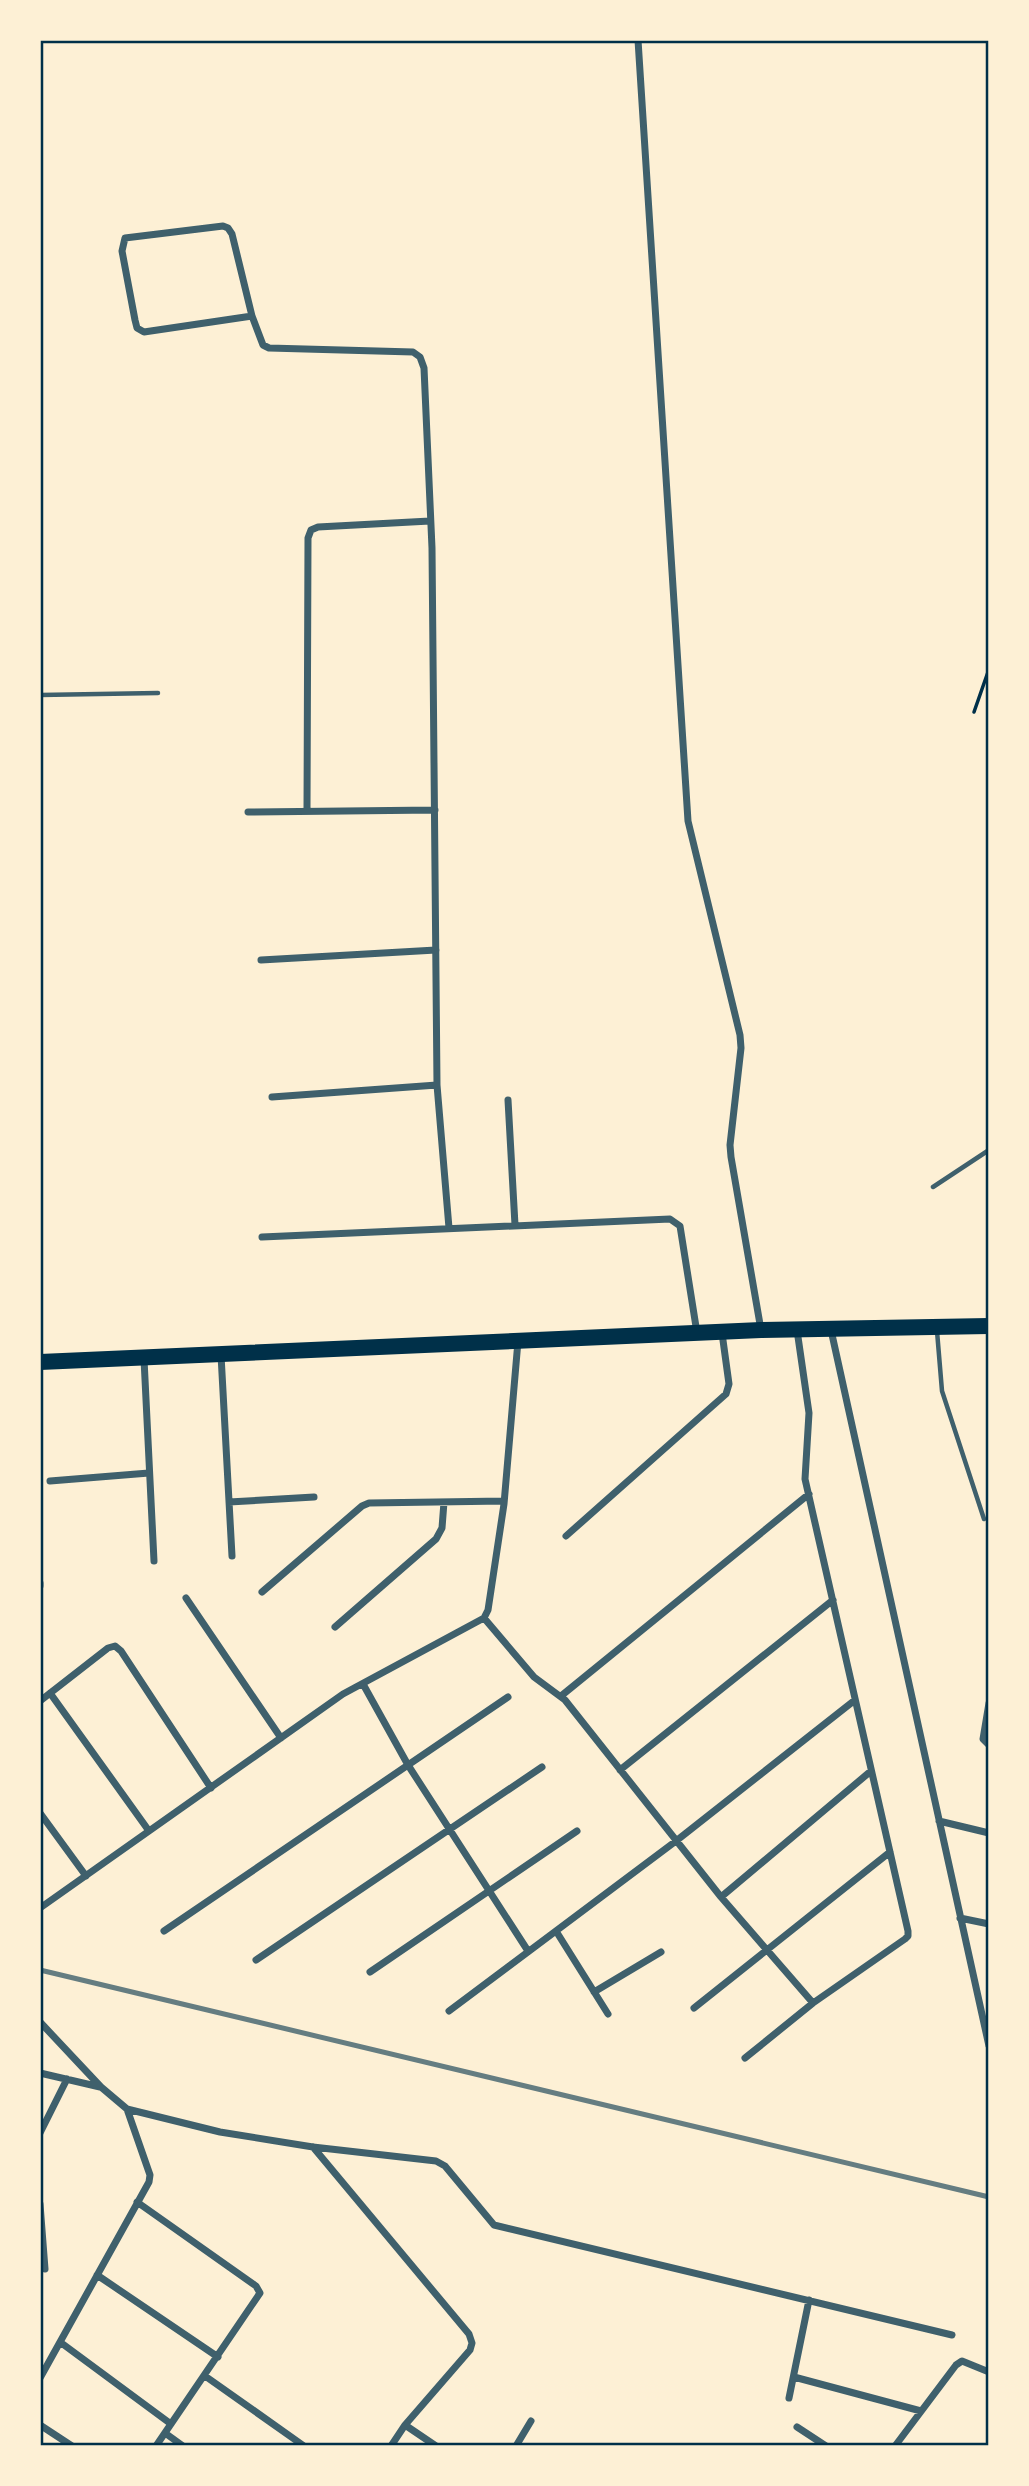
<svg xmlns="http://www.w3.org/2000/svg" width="1029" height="2486" viewBox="0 0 1029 2486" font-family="'Alegreya Sans',sans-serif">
<rect width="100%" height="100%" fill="#fdf0d5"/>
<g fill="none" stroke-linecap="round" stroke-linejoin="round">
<path stroke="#003049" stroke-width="3.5" d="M974 712 989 669"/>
<path stroke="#3f606c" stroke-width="4.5" d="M40 695 158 693
M933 1187 989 1150
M937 1331 942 1391 984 1519"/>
<path stroke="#3f606c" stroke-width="7" d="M638 40 688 821 740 1035 741 1048 730 1145 731 1157 761 1330
M252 316 144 332 137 328 135 320 122 251 125 238 223 226 228 228 232 234 252 316 263 345 269 348 413 352 420 357 424 368 432 548 437 1085 449 1228
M307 811 308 538 311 530 318 527 430 521
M248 812 435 810
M261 960 436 950
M272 1097 437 1085
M508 1100 515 1225
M262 1237 670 1219 680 1226 697 1333
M831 1330 989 2046
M221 1355 232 1556
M144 1359 154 1561
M50 1481 149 1473
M229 1502 314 1497
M566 1536 726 1394 729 1384 722 1333
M40 1583V1586
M262 1592 362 1506 369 1503 504 1501
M186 1598 281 1738
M484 1618 534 1677 565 1700 721 1897 813 2003 905 1939 908 1936V1931L805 1479 809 1413 797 1330
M335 1627 436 1539 442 1528 444 1502
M363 1684 408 1765 528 1951
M50 1693 149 1831
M561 1696 809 1494
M40 1701 108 1648 115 1646 121 1651 211 1788
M989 1703 983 1739 989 1745
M620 1770 833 1600
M40 1813 86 1876
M939 1821 989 1833
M721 1897 871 1771
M40 1908 343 1694 484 1618 488 1610 504 1504 518 1341
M960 1918 989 1924
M164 1931 508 1697
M556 1931 608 2014
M256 1960 542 1767
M370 1972 577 1831
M594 1992 661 1952
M694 2008 890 1852
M449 2011 676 1841 855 1700
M40 2022 101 2087 127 2109 150 2175 149 2182 40 2378
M745 2058 813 2003
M40 2073 100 2087
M127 2109 220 2132 313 2147 436 2161 445 2166 494 2225 952 2335
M40 2133 67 2079
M313 2147 469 2334 472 2343 470 2350 405 2425 391 2446
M137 2202 256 2286 260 2293 156 2446
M40 2204 45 2269
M97 2275 218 2357
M60 2342 171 2424
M205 2376 304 2446
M794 2377 921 2411
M789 2398 809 2300
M40 2425 72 2446
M405 2425 436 2446
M797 2427 826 2446
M165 2433 183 2446
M516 2446 531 2421
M895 2446 956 2365 962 2361 989 2372"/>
<path stroke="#003049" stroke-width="16" d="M40 1362 761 1330 989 1326"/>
<path stroke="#657d81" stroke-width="5" d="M40 1970 989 2197"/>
</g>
<rect width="1029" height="2486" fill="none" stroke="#fdf0d5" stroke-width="84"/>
<rect x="42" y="42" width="945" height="2402" fill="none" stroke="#003049" stroke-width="2.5"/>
</svg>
